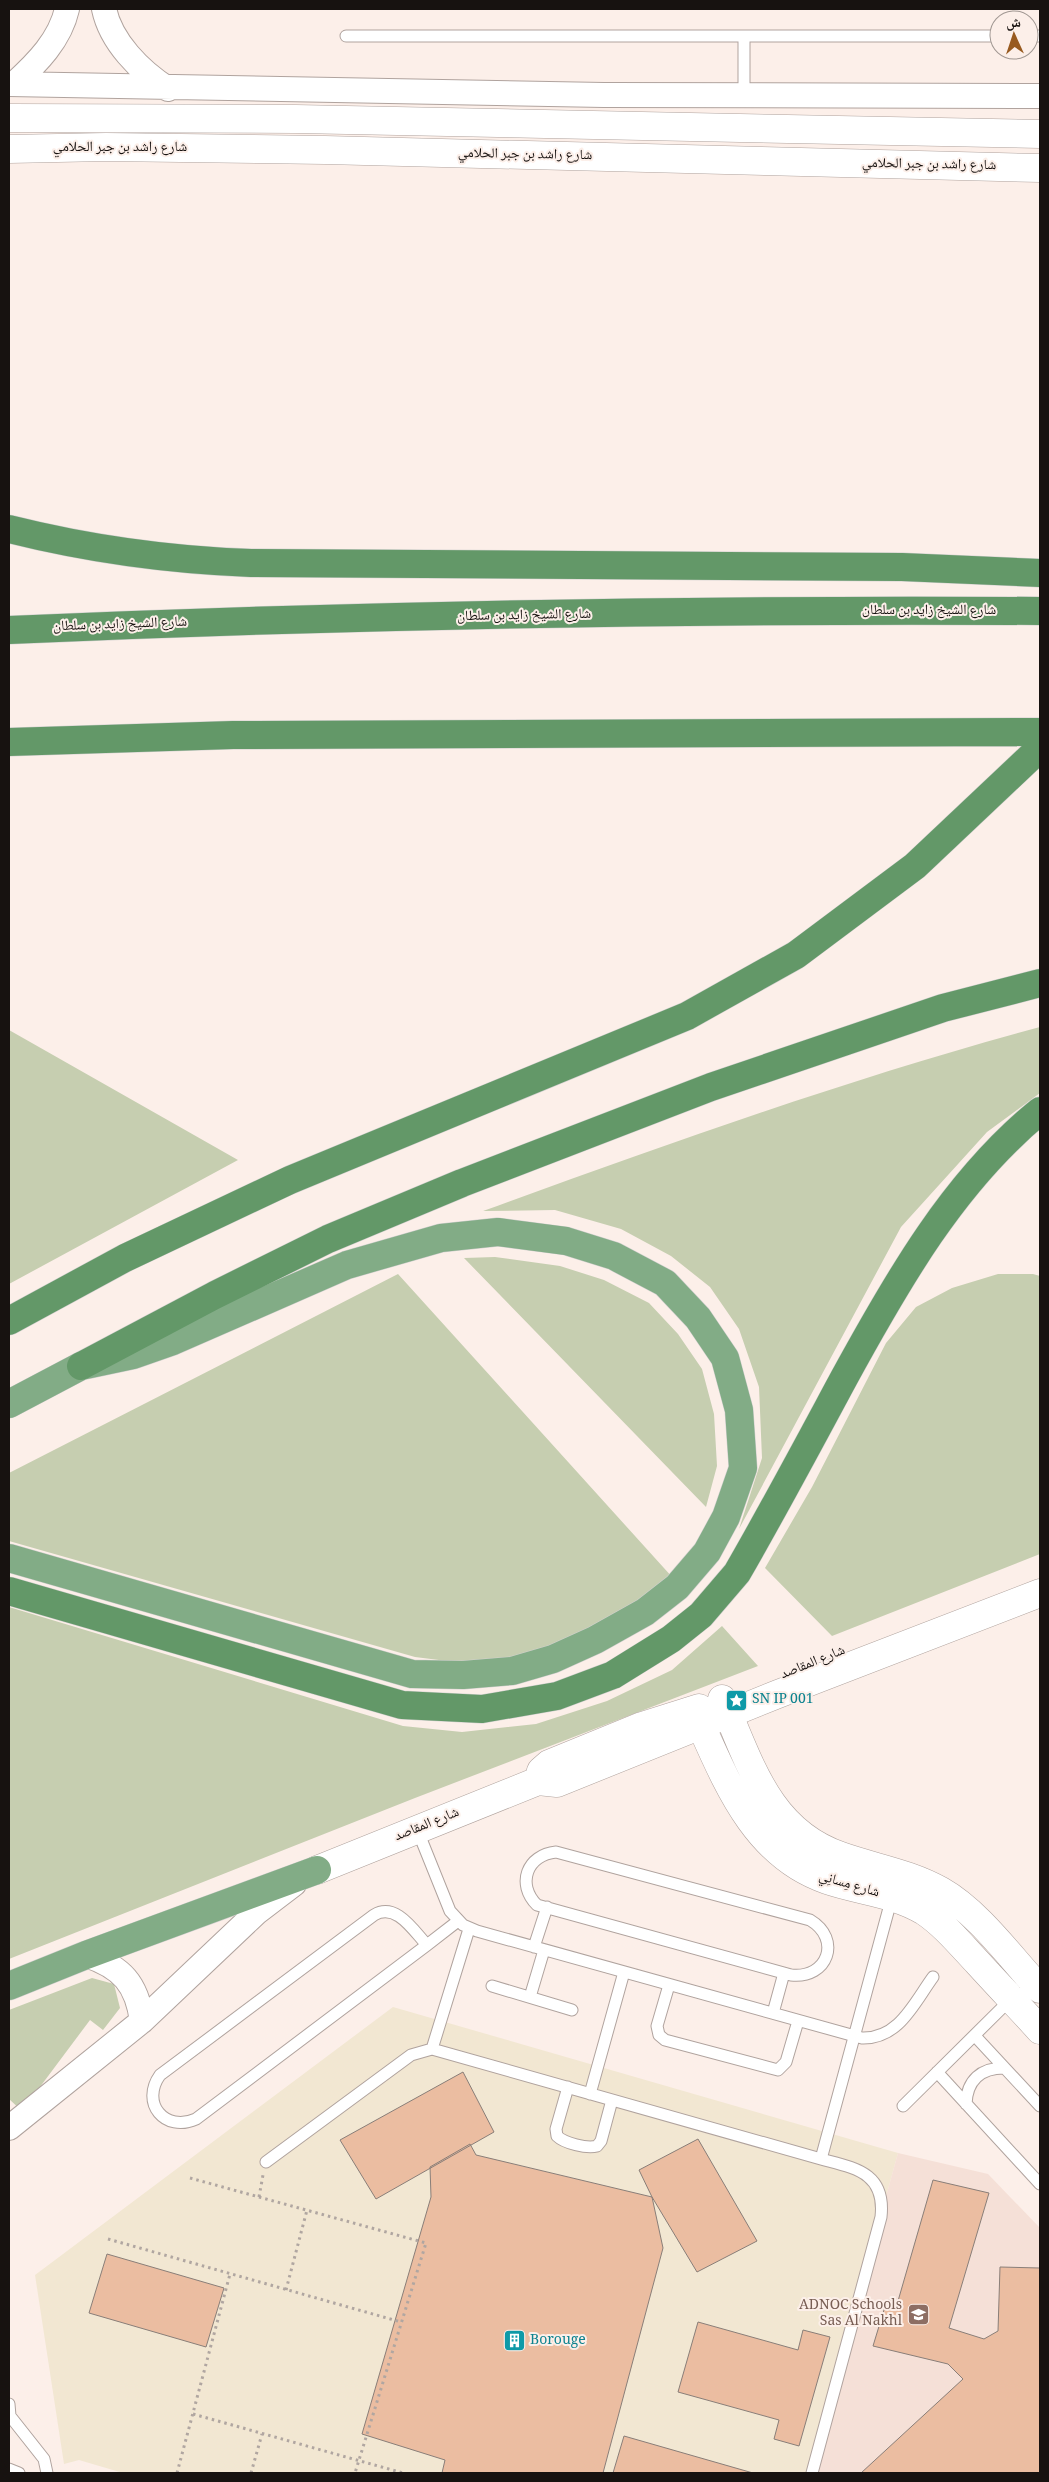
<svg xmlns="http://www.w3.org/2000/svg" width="1049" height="2482" viewBox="0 0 1049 2482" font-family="Georgia,'Noto Naskh Arabic',serif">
<rect width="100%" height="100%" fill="#fcefe9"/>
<path fill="#f2e7d2" d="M393 2007 898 2153 810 2473H123L79 2460 64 2464 35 2275Z"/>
<path fill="#f5e0d7" d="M898 2153 988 2174 1040 2228V2473H810Z"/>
<path fill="#c6ceb0" d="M1040 1027V1093L987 1132 901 1227 739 1529 762 1458 759 1387 739 1329 710 1287 671 1256 621 1229 555 1210 483 1211C667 1144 851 1078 1040 1027Z
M9 1030 238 1160 9 1284Z
M495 1257 560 1266 604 1280 649 1303 678 1334 702 1369 714 1414 717 1466 706 1507 464 1258Z
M398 1274 673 1578 591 1634 511 1660 463 1663 415 1657 9 1541V1473Z
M998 1274H1033L1040 1276V1554L832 1636 765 1568 812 1487 886 1343 916 1307 952 1288Z
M9 1607 403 1726 462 1732 536 1724 607 1701 672 1670 722 1626 758 1666 415 1798 9 1959Z
M92 1978 114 1984 120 2008 103 2030 90 2020 22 2111 9 2099V2010Z"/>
<path fill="#ebbda1" stroke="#897e78" d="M463 2072 494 2132 376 2199 340 2140Z
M698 2139 757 2241 697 2272 652 2197 639 2170Z
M470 2144 476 2155 652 2197 663 2248 603 2473H442L445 2460 362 2434 431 2197 430 2167Z
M933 2180 989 2193 949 2328 984 2339 998 2331 1000 2267 1040 2268V2473H861L963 2379 948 2364 873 2346 887 2300 898 2301Z
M107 2254 224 2288 206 2347 89 2313Z
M698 2322 798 2350 803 2330 830 2337 799 2446 774 2439 779 2420 678 2392Z
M624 2436 753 2473H613Z"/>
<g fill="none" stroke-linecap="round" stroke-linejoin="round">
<defs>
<path id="service" d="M346 36H999
M1029 36H1040
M744 95V36
M417 1829 450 1911 463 1925 477 1931 862 2038C899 2039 914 2003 933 1977
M556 1852 810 1920C842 1939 828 1979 791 1975L537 1905C516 1884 527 1855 556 1852Z
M427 1945C413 1930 396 1902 374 1915L160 2075C140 2103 165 2133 196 2119L427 1945 458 1921
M534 1947 547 1907
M669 1985 657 2026 659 2035 665 2040 778 2070 786 2062 798 2021
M492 1986 572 2010
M530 1997 544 1950
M773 2013 784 1973
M975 2036 1040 2106
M432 2049 469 1929
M937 2072 1040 2184
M568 2087 556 2129 557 2136C564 2143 587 2149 597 2146L601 2141 612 2100
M590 2094 624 1972
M966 2104C967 2080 981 2068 1004 2068
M903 2106 1012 1998
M821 2159 892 1897
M266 2162 411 2055 432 2049 821 2159C854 2168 886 2172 881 2217L812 2473
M9 2404 10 2416 44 2459 47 2473
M9 2469 19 2473"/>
<path id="minor" d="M104 9C111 42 140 71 168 89
M9 84 604 95 1040 96
M14 84C37 63 60 40 67 9
M86 1955C122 1967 137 1984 142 2021
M9 2128 142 2021 256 1913 294 1884"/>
<path id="tertiary" d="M722 1699C750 1763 768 1831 841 1856 875 1868 909 1873 941 1891 978 1912 1011 1958 1040 1989
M694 1710C724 1775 751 1854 827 1880 859 1891 894 1893 924 1911 945 1925 961 1945 978 1963 999 1986 1020 2008 1040 2030
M538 1781 541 1771 549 1764 642 1726 699 1708
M317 1870 538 1781 557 1783 778 1694 1040 1593"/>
<path id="secondary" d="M9 118 296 119 1040 134
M9 149 106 147 325 150 1040 168"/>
<path id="trunk" d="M9 1404 81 1366 133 1355 173 1341 347 1265 441 1238 498 1232 566 1241 614 1256 665 1283 698 1318 725 1358 739 1410 743 1468 726 1517 707 1552 677 1587 645 1612 595 1640 553 1659 512 1671 463 1675 412 1674 9 1558
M9 1986 86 1955 317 1870"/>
<path id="motorway" d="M9 529C89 549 168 560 251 563L902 567 1040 573
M9 630C352 615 697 609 1040 611
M9 742 233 735 1040 732
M9 1321 125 1258 290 1180 687 1016 796 955 915 866 1040 748
M81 1366 215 1295 328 1239 462 1183 711 1087 943 1008 1040 983
M9 1591 402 1705 482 1709 557 1696 613 1675 671 1639 701 1615 737 1573C774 1509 809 1443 844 1378 897 1281 954 1181 1040 1111"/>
</defs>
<use href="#service" stroke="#b0a39e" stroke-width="13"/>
<use href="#minor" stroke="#b0a39e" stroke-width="26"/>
<use href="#tertiary" stroke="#b0a39e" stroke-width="29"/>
<use href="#secondary" stroke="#b0a39e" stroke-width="29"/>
<use href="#trunk" stroke="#d1d0cf" stroke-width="29"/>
<use href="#motorway" stroke="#d1d0cf" stroke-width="29"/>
<path stroke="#b0a6a1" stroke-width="3" stroke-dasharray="2.5 4" stroke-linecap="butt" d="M190 2178 426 2243 355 2473
M259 2197 263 2175
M108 2239 401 2322
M286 2290 307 2210
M193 2414 403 2473
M177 2473 230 2274
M251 2473 262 2434"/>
<use href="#service" stroke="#fff" stroke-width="11"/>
<use href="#minor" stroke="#fff" stroke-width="24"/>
<use href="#tertiary" stroke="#fff" stroke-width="28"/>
<use href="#secondary" stroke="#fff" stroke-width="28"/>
<use href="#trunk" stroke="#82ac86" stroke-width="28"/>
<use href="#motorway" stroke="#639868" stroke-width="28"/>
</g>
<defs>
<symbol id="sight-square" viewBox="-11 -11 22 22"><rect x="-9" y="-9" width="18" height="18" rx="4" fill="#0f9aa8" stroke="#fcefe9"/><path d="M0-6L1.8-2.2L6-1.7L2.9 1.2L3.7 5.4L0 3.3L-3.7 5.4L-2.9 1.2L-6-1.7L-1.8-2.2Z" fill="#fff"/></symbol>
<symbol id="school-square" viewBox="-11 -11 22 22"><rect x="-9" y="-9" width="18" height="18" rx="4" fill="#8d6e63" stroke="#fcefe9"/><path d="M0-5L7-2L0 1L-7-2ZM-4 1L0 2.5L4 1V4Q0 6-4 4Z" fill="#fff"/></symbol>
<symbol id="building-square" viewBox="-11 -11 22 22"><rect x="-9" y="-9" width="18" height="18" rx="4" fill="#0f9aa8" stroke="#fcefe9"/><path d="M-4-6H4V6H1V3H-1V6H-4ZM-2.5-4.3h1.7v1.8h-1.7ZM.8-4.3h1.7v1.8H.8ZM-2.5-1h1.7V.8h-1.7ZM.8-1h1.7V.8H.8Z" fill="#fff"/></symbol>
</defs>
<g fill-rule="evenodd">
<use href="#sight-square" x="724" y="1688" width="25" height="25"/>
<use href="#school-square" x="906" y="2302" width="25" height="25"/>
<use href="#building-square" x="502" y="2328" width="25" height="25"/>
</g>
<g text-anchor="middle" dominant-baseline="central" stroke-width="4" stroke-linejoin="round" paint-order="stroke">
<g font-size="14" fill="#171210" stroke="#fcefe9">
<text x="120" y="148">شارع راشد بن جبر الحلامي</text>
<text transform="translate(525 155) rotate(1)">شارع راشد بن جبر الحلامي</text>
<text transform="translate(929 165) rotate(1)">شارع راشد بن جبر الحلامي</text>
<text x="929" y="611">شارع الشيخ زايد بن سلطان</text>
<text transform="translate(524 616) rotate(-1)">شارع الشيخ زايد بن سلطان</text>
<text transform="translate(120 625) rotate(-2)">شارع الشيخ زايد بن سلطان</text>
<text transform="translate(813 1663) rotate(-22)">شارع المقاصد</text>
<text transform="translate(427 1825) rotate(-22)">شارع المقاصد</text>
<text transform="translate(849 1885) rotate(16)">شارع مِسانِي</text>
</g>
<g font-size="14" fill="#0d838f" stroke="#fcefe9" text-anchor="start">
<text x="752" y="1700">SN IP 001</text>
<text x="530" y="2341">Borouge</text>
</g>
<g font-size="14" fill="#785e54" stroke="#fcefe9" text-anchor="end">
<text x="902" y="2306">ADNOC Schools<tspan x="902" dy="16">Sas Al Nakhl</tspan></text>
</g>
</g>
<rect width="1049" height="2482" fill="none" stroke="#171210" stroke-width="20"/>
<g transform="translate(1014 35) rotate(357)"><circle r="24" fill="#fcefe9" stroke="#a09792"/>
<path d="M0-4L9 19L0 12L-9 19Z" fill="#985a1f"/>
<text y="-8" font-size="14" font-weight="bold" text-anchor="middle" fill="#171210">ش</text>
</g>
</svg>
